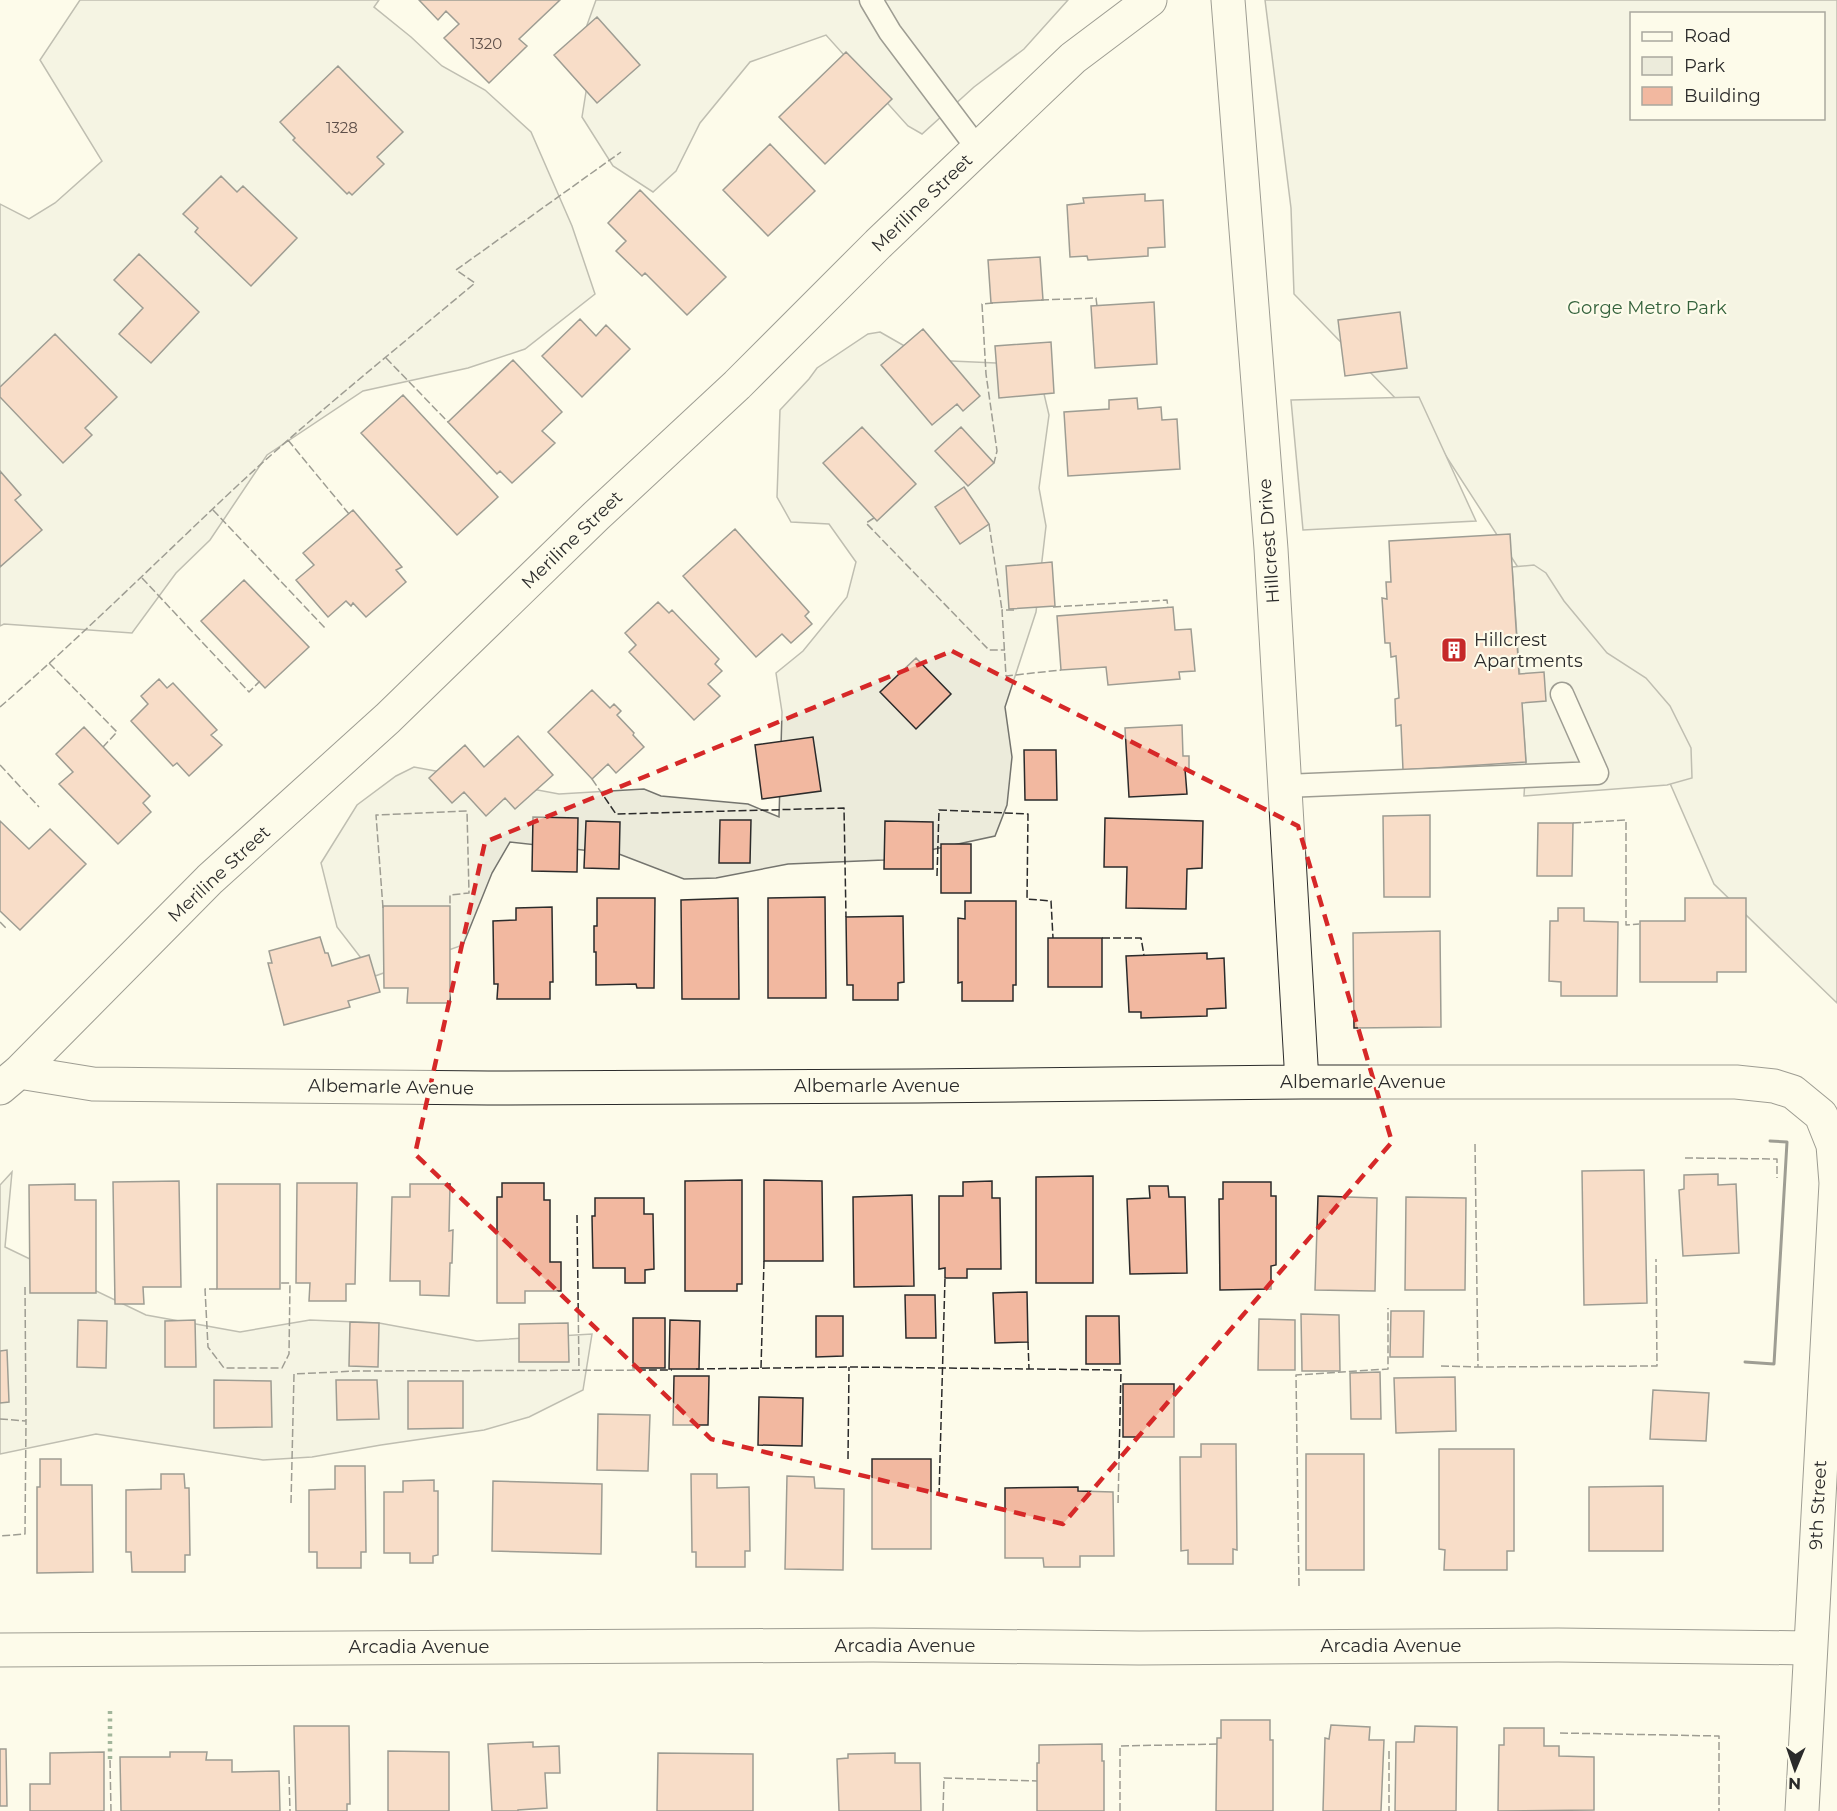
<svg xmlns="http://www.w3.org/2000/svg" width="1837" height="1811" viewBox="0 0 1837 1811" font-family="Montserrat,sans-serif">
<rect width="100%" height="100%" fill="#fdfbea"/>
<path fill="#ecebdb" stroke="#74746e" stroke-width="1.5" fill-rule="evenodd" d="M80 0H379L374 7 411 37 442 66 485 90 531 132 572 226 595 294 525 349 468 368 363 391 267 455 210 540 176 573 132 633 4 624 0 626V204L29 219 55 203 102 161 40 60Z
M596 0H1068L1024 49 974 87 922 134 908 126 826 35 750 62 700 123 676 171 653 192 613 166 582 117 589 73 587 25Z
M1265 0H1837V1003L1714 884 1624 678 1521 572 1435 439 1294 294 1291 208ZM1632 14H1824V118H1632Z
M880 332 929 360 996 363 1041 381 1049 415 1039 488 1046 526 1036 612 1005 707 1012 757 1007 805 995 836 884 860 788 864 716 878 684 879 619 854 510 842 492 873 463 945 375 976 337 927 321 863 357 805 396 776 414 767 559 794 644 789 661 796 748 804 779 817 782 712 776 673 803 651 847 597 856 562 829 524 791 522 777 497 780 410 809 379 817 368 868 334Z
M12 1172 5 1247 146 1315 240 1332 310 1320 379 1323 477 1341 592 1334 583 1390 529 1417 484 1430 381 1445 312 1457 263 1460 96 1434 0 1454V1185Z"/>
<path fill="#eceadb" stroke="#74746e" stroke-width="1.5" d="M1419 397 1476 521 1303 530 1291 400Z
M1534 565 1546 573 1564 601 1607 653 1646 678 1670 706 1691 748 1692 778 1667 785 1524 796 1526 762 1512 567Z"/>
<path fill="#f2b8a0" stroke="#2b2b2b" stroke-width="1.5" d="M419 0H560L519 39 527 46 489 83 444 38 459 24 446 11 438 20Z
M597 17 640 65 597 103 554 55Z
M846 52 892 99 825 164 779 117Z
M338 66 403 132 377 157 384 164 352 195 349 192 347 194 293 140 295 138 280 122Z
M770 144 815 191 768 236 723 190Z
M221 176 237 192 243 186 297 238 251 286 195 232 198 228 183 214Z
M640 190 726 277 687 315 645 273 642 276 616 251 626 241 608 223Z
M1145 194V201L1163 200 1165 247 1148 248V256L1088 260 1087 256 1070 257 1067 205 1084 203 1083 198Z
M139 254 199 312 151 363 119 334 143 308 114 280Z
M1040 257 1043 300 991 303 988 260Z
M1154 302 1157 364 1095 368 1091 306Z
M1400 312 1407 368 1345 376 1338 320Z
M580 319 596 336 606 325 630 349 582 397 542 356Z
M923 329 980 396 963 411 957 404 932 425 881 365Z
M55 334 117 397 85 428 92 435 63 463 0 397V387Z
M1051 342 1054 393 999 398 995 346Z
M513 360 562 412 542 431 555 443 512 483 500 471 497 474 448 422Z
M403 395 498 497 457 535 361 433Z
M1137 398 1138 409 1161 407 1162 420 1177 419 1180 469 1068 476 1064 412 1109 409V400Z
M862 427 916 484 877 521 823 463Z
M961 427 994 463 968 486 935 451Z
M0 471 21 495 15 500 42 530 0 567Z
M964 487 989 524 960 544 935 507Z
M353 510 402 567 396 570 406 582 366 617 353 603 351 606 346 601 328 617 296 580 314 565 303 553Z
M735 529 809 612 805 616 812 624 791 643 782 634 756 657 683 576Z
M1510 534 1519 674 1544 672 1546 701 1522 703 1526 762 1403 770 1401 725 1396 726 1395 699 1399 698 1396 656 1391 657 1390 643H1385L1382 598 1387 599 1386 582H1391L1389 541Z
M1052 562 1055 606 1009 609 1006 566Z
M244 580 309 647 265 688 201 621Z
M658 602 669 613 672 610 719 659 715 664 722 671 708 684 720 696 694 720 629 652 636 645 625 633Z
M1173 607 1175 630 1191 629 1195 671 1179 672 1180 679 1108 685 1106 667 1061 670 1057 616Z
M916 658 951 694 916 729 880 692Z
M159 679 167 688 173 683 217 730 211 735 222 745 189 776 177 763 173 766 131 721 148 704 141 696Z
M592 690 610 708 614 704 621 711 617 715 634 733 633 735 644 747 616 773 608 764 592 779 548 732Z
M1182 725 1183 756H1189V769H1185L1187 794 1129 797 1125 728Z
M84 727 150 796 143 803 151 812 118 844 59 784 73 772 56 754Z
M518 736 553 775 515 809 505 798 486 816 464 792 452 803 429 778 465 745 484 767Z
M813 737 821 791 762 799 755 745Z
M1024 750H1056L1057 800H1025Z
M1430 815V897H1384L1383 816Z
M533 817 578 818 577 872 532 871Z
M1105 818 1203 821 1202 868 1187 869 1186 909 1126 908 1127 867H1104Z
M720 820H751L750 863H719Z
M0 821 29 849 50 829 86 864 20 930 0 911Z
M586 821 620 822 619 869 584 868Z
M885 821 933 822V869H884Z
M1538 823H1573L1572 876H1537Z
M941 844H971V893H941Z
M825 897 826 998H768V898Z
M597 898H655L654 988H637L636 984 596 985V952H594V926H597Z
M738 898 739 999H682L681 900Z
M1685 898H1746V972H1717V982H1640V921H1685Z
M965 901H1016V985H1013V1001H962V982L958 983V918L965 919Z
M383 906H450V1003H407L408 988H384Z
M552 907 553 982H550V999H497L498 984H494L493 921 516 920V908Z
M1558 908H1584V921L1618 922 1617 996H1561V982L1549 981 1550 921H1558Z
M903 916 904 982 898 983V1000H853V985H847L846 917Z
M1440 931 1441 1027 1354 1028 1353 933Z
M320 937 325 953H328L332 966 369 955 380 992 348 1001 350 1007 284 1025 268 963H272L269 951Z
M1048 938H1102V987H1048Z
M1207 953V959L1224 958 1226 1008 1207 1009V1016L1141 1018V1012H1129L1126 956Z
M1644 1170 1647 1303 1584 1305 1582 1171Z
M1718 1174V1185L1736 1184 1739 1253 1683 1256 1679 1190 1684 1189V1175Z
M1093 1176V1283H1036V1177Z
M742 1180V1284H737V1291H685V1181Z
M764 1180 822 1181 823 1261H764Z
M179 1181 181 1287H143L144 1304H115L113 1182Z
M992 1181V1198H1000L1001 1269H967V1278H945V1268L939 1269V1196H963V1182Z
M1223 1182H1271V1196H1276V1265L1271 1266V1289L1220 1290 1219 1199H1223Z
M297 1183H357L355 1284H346V1301H309L310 1283H296Z
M502 1183H544V1200H550V1262H561V1291H525V1303H497V1197H502Z
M75 1184V1200H96V1293H30L29 1185Z
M217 1184H280V1289H217Z
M410 1184H450L449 1231 453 1230 452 1263H450L449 1296 420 1295V1281H390L392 1197H410Z
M1149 1186H1168L1169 1197H1185L1187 1273 1130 1274 1127 1199 1150 1198Z
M912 1195 914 1286 854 1287 853 1197Z
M1318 1196 1377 1198 1375 1291 1315 1290Z
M1406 1197 1466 1198 1465 1290H1405Z
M595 1198H644V1214H653L654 1269 645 1270V1283H625V1268H593L592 1216H595Z
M1027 1292 1028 1342 995 1343 993 1293Z
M905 1295H935L936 1338H906Z
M1391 1311H1424L1423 1357H1390Z
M1301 1314 1339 1315 1340 1371H1302Z
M816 1316H843V1356L816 1357Z
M1086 1316H1119L1120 1364H1086Z
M633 1318H665V1368H633Z
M1259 1319 1295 1320V1370H1258Z
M78 1320 107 1321 106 1368 77 1367Z
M195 1320 196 1367H165V1321Z
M670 1320 700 1321 699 1369H669Z
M350 1322 379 1323 378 1367 349 1366Z
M568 1323 569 1362H519V1324Z
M7 1350 9 1402 0 1403V1351Z
M1380 1372 1381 1419H1351L1350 1373Z
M674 1376H709L708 1425H673Z
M1455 1377 1456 1431 1396 1433 1394 1378Z
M214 1380 271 1381 272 1427 214 1428Z
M336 1380H377L379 1419 337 1420Z
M408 1381H463V1428L408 1429Z
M1123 1384H1174V1437H1123Z
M1653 1390 1709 1393 1706 1441 1650 1439Z
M759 1397 803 1398 802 1446 758 1445Z
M598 1414 650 1415 648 1471 597 1470Z
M1201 1444H1236L1237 1550 1233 1549V1564H1188V1550L1181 1551 1180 1457H1201Z
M1439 1449H1514V1551H1507V1570H1444L1445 1550 1439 1549Z
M1306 1454H1364V1570H1306Z
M40 1459H61V1485H92L93 1572 37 1573V1487H40Z
M872 1459H931V1549H872Z
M335 1466H365L366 1552H361V1568H317V1552H309V1490L335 1489Z
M161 1474H184L185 1488H189L190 1555H185V1572H132L131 1552H126V1490L161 1489Z
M691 1474H717V1488L749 1487 750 1551H745V1567H696V1552H692Z
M787 1476 814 1477 815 1488 844 1489 843 1570 785 1569Z
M434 1480V1491H438V1555L433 1556V1563H410V1553H384V1492H403V1481Z
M493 1481 602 1484 601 1554 492 1551Z
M1663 1486V1551H1589V1487Z
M1078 1487V1491L1113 1492 1114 1556H1080V1567H1044L1043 1558H1005V1488Z
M1221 1720H1270V1740H1273V1811H1216L1217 1738H1221Z
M1331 1725 1370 1727 1369 1740H1384L1381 1811H1323L1325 1738 1329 1739Z
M294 1726H349L350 1804H347V1811H296Z
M1415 1726 1457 1727 1456 1811H1395L1396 1742H1414Z
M1504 1728H1544V1746H1559V1756L1594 1757V1810L1498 1811 1499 1745H1504Z
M533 1742V1747L559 1746 560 1773H545L547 1808 518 1810V1811H492L488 1744Z
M1102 1744V1761H1104V1811H1037V1763H1039V1745Z
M0 1749H6L7 1806H0Z
M388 1751 449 1752V1811H388Z
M104 1752V1811H30V1784H50V1753Z
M170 1752H207L206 1760H232V1772L279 1771 280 1811H121L120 1757H170Z
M658 1753 753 1754V1811H657Z
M895 1753V1763H920L921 1811H839L837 1759 848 1758V1754Z"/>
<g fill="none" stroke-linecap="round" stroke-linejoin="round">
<defs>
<path id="lane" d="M871 0 890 32 978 149
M1285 786 1597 773 1562 694"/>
<path id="street" d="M1228 0 1271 549 1302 1082
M19 1072 93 1084 488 1088 919 1086 1302 1082H1736L1774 1086 1793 1092 1821 1115 1833 1145 1836 1183 1802 1811
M0 1088 19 1072 210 879 388 718 596 516 737 385 878 244 1073 58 1150 0
M0 1650 873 1645 1139 1648 1558 1645 1810 1648"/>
</defs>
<use href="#lane" stroke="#2b2b2b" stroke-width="25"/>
<use href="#street" stroke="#2b2b2b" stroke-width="35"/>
<use href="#lane" stroke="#fdfbea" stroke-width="22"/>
<use href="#street" stroke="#fdfbea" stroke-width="33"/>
<path stroke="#34623c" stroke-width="4.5" stroke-dasharray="3 4.5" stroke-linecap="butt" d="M110 1711V1760"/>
<path stroke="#2b2b2b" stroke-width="1.5" stroke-dasharray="8 3" stroke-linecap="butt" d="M1041 300 1096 298 1097 306
M993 303 982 304 986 374 997 451 994 463
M386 358 448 422
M288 440 349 514
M213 510 326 629
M874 518 866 523 989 650H1005
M989 524 1002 610
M142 578 249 692 260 681
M1053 607 1167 600 1168 608
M1014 610H1002L1006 676 1061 670
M49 663 117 732 103 747
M0 707C76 641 147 571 220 502 301 425 389 355 475 283L456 270 621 152
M0 765 39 807
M592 779 616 814 844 808 846 917
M1573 823 1626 820V925L1639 924
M937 876 939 810 1028 814 1027 899 1051 901 1053 938
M383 908 376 815 467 811 469 893 450 895V906
M0 922 7 929
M1102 938H1141L1144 955
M1475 1144 1478 1367 1657 1366 1656 1259
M1685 1158 1777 1159V1178
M577 1215 579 1371
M25 1287 26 1421
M217 1289H205L208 1347 224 1368H282L289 1354 290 1283H280
M1028 1342 1029 1369
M1441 1366 1478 1367
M761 1368 764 1261
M696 1369 849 1367 1121 1370 1118 1506
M0 1419 26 1421 25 1534 0 1536
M848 1459 849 1367
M939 1496 945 1278
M291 1503 294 1374 356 1371 672 1370
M1299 1586 1296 1375 1388 1369V1308
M1560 1733 1719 1736V1811
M1389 1751V1811
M110 1760 111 1811
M289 1776 290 1811
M943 1811 944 1778 1037 1781
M1120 1811V1746L1217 1744"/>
<path stroke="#2b2b2b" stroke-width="3" d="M1745 1362 1774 1364 1787 1142 1770 1141"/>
</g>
<path d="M0 0H1837V1811H0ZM952 651 1298 826 1392 1142 1063 1524 711 1439 415 1154 485 842Z" fill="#fdfbea" fill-opacity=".55" fill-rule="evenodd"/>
<path fill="none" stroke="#d62828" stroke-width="4.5" stroke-dasharray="12 8" stroke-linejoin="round" d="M952 651 1298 826 1392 1142 1063 1524 711 1439 415 1154 485 842Z"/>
<defs>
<symbol id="building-square" viewBox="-11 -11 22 22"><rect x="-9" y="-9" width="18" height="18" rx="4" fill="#c62828" stroke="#fdfbea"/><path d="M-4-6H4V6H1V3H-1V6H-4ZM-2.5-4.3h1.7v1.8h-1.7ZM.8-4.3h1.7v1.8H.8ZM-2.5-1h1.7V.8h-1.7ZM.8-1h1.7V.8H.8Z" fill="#fff"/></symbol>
</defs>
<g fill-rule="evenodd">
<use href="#building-square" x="1439" y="635" width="30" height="30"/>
</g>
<g text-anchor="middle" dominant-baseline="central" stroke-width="4.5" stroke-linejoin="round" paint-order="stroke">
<g font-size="15" fill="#5d4e48">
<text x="486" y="43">1320</text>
<text x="342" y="127">1328</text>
</g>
<g font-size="18" fill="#2b2b2b" stroke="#fdfbea">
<text transform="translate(922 203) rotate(-44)">Meriline Street</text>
<text transform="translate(572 540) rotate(-44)">Meriline Street</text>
<text transform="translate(1269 541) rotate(-94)">Hillcrest Drive</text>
<text transform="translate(219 874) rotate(-43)">Meriline Street</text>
<text x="1363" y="1082">Albemarle Avenue</text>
<text x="877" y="1086">Albemarle Avenue</text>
<text transform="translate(391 1087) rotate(1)">Albemarle Avenue</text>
<text transform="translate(1818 1505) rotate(-87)">9th Street</text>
<text x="905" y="1646">Arcadia Avenue</text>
<text x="1391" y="1646">Arcadia Avenue</text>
<text x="419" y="1647">Arcadia Avenue</text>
</g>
<g font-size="18" fill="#34623c" stroke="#fdfbea">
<text x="1647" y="308">Gorge Metro Park</text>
</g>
<g font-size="18" fill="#2b2b2b" stroke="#fdfbea" text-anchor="start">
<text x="1474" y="640">Hillcrest<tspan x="1474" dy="21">Apartments</tspan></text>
</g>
</g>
<rect x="1630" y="12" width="195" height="108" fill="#fdfbea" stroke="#a9a89e" stroke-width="1.5"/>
<rect x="1642" y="32" width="30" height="9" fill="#fdfbea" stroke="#a9a89e" stroke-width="1.5"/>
<text x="1684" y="42" font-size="18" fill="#2b2b2b">Road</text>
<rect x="1642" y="57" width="30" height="18" fill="#ecebdb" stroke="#a9a89e" stroke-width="1.5"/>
<text x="1684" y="72" font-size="18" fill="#2b2b2b">Park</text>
<rect x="1642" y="87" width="30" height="18" fill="#f2b8a0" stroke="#a9a89e" stroke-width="1.5"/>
<text x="1684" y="102" font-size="18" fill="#2b2b2b">Building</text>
<g transform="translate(1795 1769) rotate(182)" stroke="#fdfbea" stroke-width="4.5" paint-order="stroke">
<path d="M0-4.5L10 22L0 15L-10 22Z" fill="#2b2b2b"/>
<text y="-9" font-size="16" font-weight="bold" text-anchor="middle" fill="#2b2b2b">N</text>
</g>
</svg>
